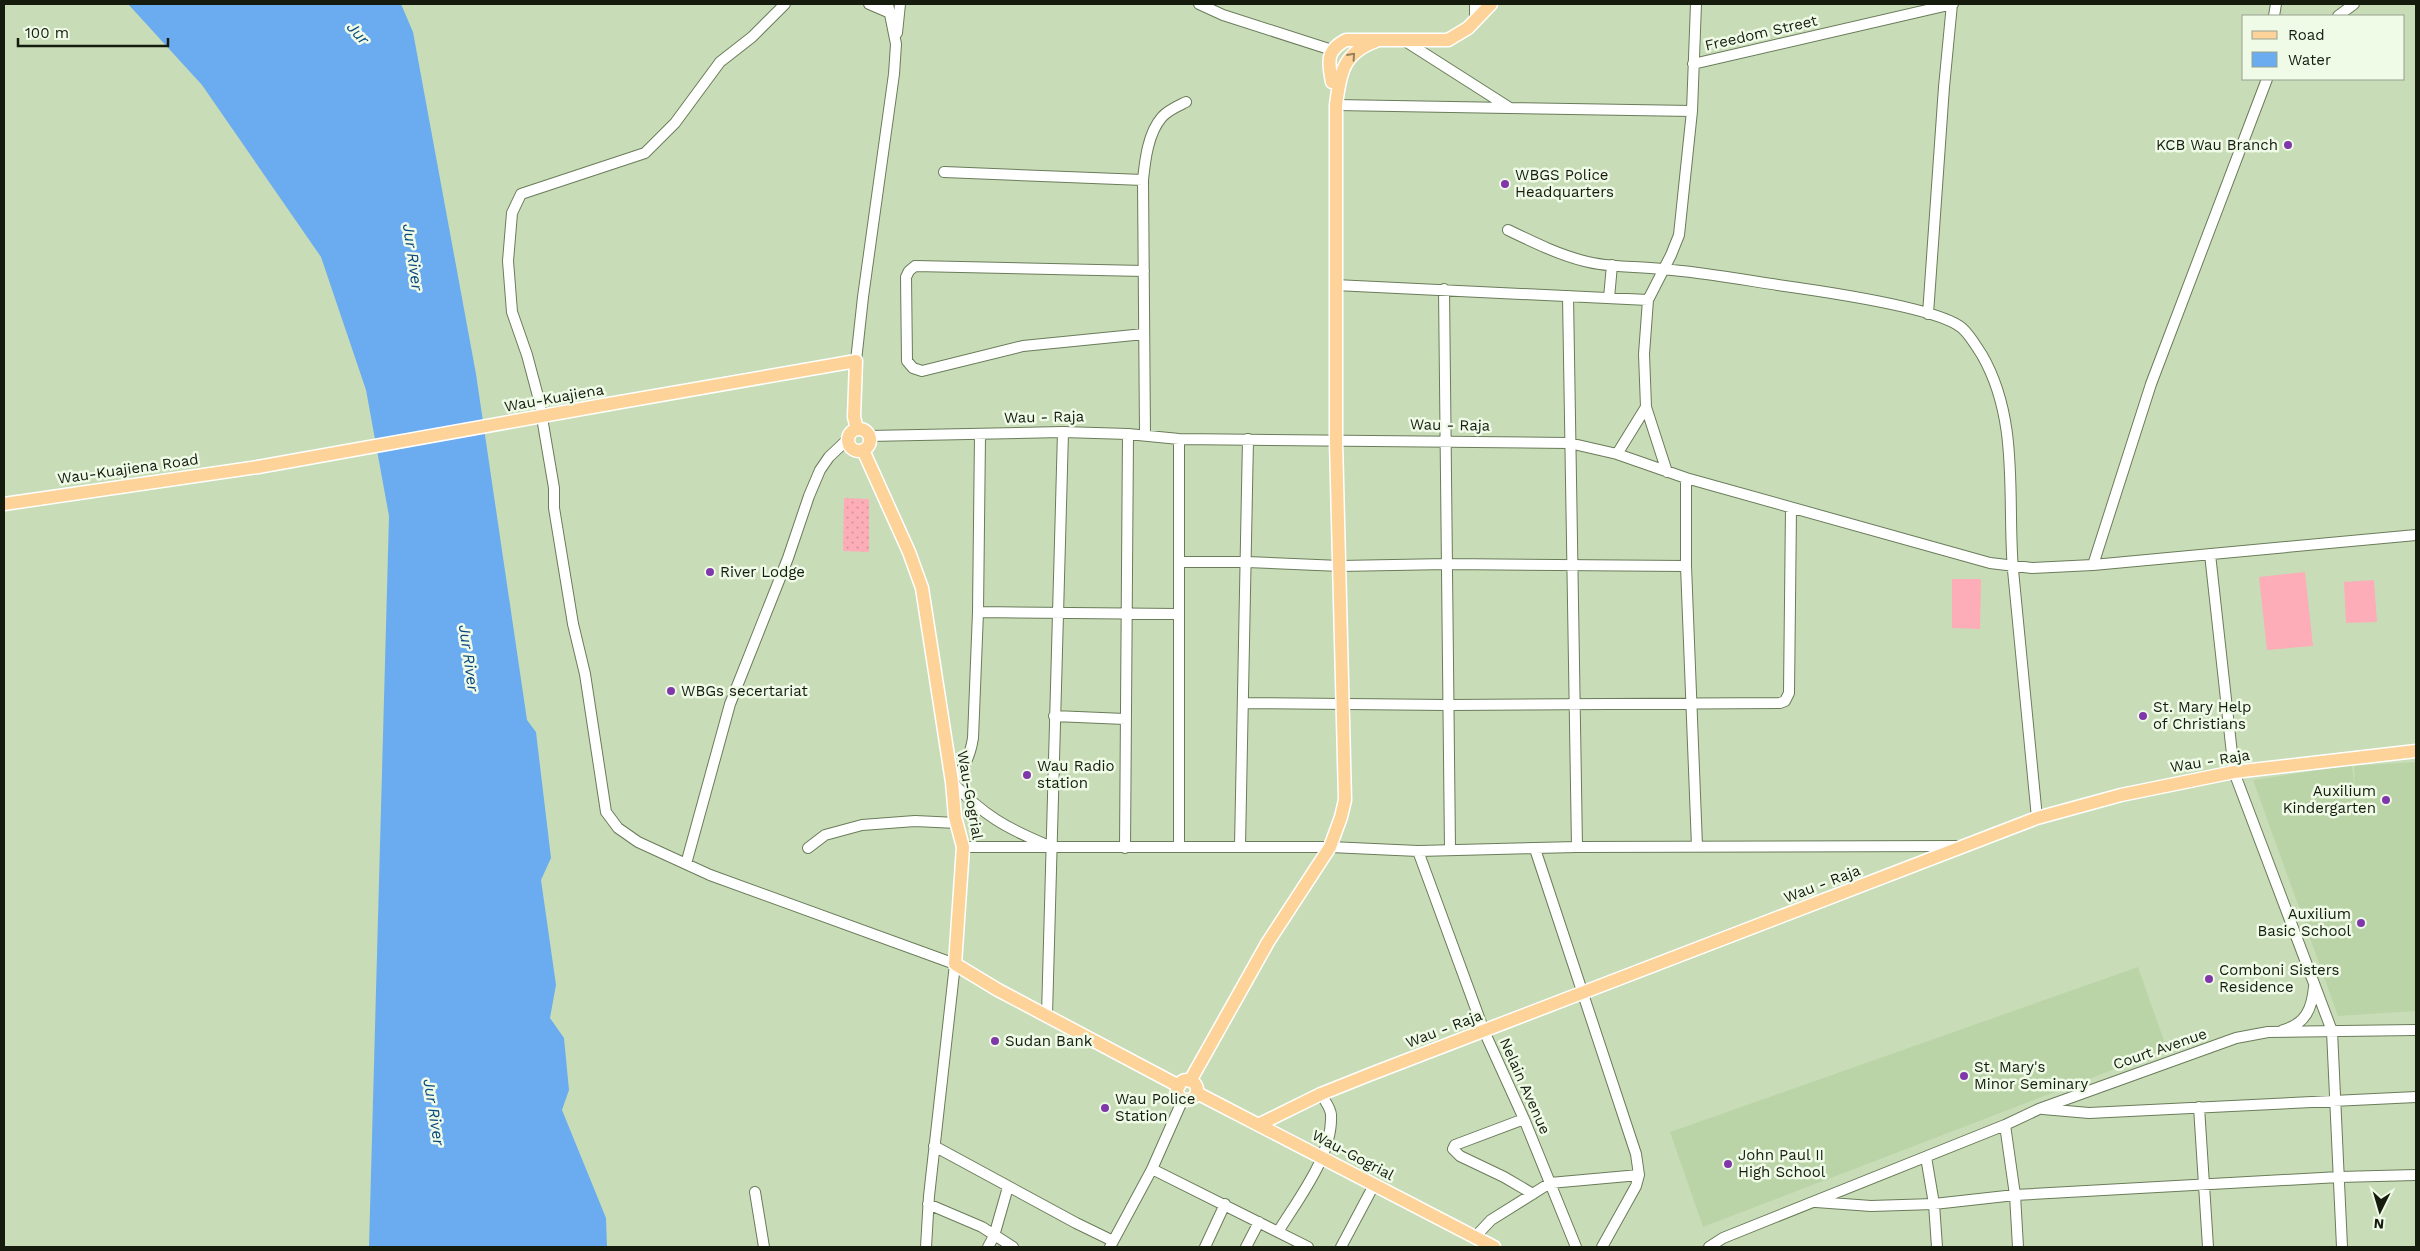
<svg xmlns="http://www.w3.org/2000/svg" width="2420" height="1251" viewBox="0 0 2420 1251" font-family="'Work Sans',sans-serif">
<defs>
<pattern id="park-dots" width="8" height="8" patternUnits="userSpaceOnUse" patternTransform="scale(1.25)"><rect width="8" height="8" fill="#fcadb7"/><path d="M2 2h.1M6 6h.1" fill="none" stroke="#d7949c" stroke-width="1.8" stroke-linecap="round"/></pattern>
</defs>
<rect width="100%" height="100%" fill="#c8ddb7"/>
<path fill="#bbd4a7" d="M2416 762V1011L2338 1016 2253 780 2352 765 2355 794 2354 766Z
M2138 967 2167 1049 1703 1227 1670 1132Z"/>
<path fill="url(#park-dots)" d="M844 498 869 499V552L843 551Z"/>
<path fill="#fcadb7" d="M2305 572 2313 646 2267 650 2259 577Z
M1952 579H1981L1980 629 1952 628Z
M2374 580 2377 622 2346 623 2344 582Z"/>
<path fill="#6bacf0" d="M128 4H401L413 32 476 374 527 720 536 732 551 858 541 880 556 985 550 1018 564 1038 569 1090 562 1110 606 1218 607 1247H369L389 516 366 390 321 257 202 85Z"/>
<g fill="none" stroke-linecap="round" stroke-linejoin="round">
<defs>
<path id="minor" d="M785 4 752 37 720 62 675 123 645 153 521 194 512 213 508 261 512 312 527 355 539 400 554 488V508L573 624 585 674 606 812 618 828 638 842 710 875 955 964 929 1196 926 1247
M869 4 890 13
M1199 4 1223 15 1332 50
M2274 16 2276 4
M2338 16 2354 4
M1475 21V4
M897 33 900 4
M1405 41 1510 108 1692 111
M1693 64 1953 4
M1336 105 1509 108
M944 172 1143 180
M1508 230C1533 242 1557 254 1584 261 1609 268 1636 266 1662 269 1700 272 1739 279 1778 285 1814 290 1938 307 1962 328 1970 335 1976 346 1982 355 2020 421 2007 498 2013 570 2021 653 2029 735 2037 818
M1144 271 915 266 909 271 906 277 907 361 913 368 922 371 1023 346 1144 334
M1335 285 1648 300
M1444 289 1450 850
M1568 296 1577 847
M1609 298 1612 265
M1928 314 1944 87 1952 4
M856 361 863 297 894 74 896 44 888 4
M1646 407 1667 472
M980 435 978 612 973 738C970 757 964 768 952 782 983 815 1006 828 1047 845
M1145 435 1143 180C1145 160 1148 133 1162 117 1168 110 1178 106 1186 102
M869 436 1063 432 1128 434 1179 439 1569 443 1617 454 1686 478 1990 563 2032 568 2093 565 2416 535
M1179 439V847
M1617 454 1646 407 1644 354 1648 300 1671 255 1679 235 1692 111 1696 4
M1686 478V566L1697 846
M2210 554 2234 772 2332 1031 2342 1247
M1179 562H1247L1340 566 1447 564 1686 566
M2093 565 2151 384 2267 79
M978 612 1179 614
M1244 703 1448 705 1780 703 1785 701 1789 693 1791 508
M1054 716 1125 719
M1240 846 1248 439
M963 847H1330L1418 851 1577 847 1960 846
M808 848 825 835 862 825 915 821 957 823
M1125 848 1128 434
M1535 849 1636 1154 1639 1175 1636 1186 1602 1247
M1418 851 1484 1031 1524 1119 1576 1247
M686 864 730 704 788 558 809 496 820 470 829 457 848 439
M1047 1015 1063 432
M2283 1030C2306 1024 2312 1008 2314 987
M2199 1107 2208 1247
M2043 1109 2089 1113 2416 1097
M1524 1119 1455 1145 1453 1149 1460 1156 1504 1177 1533 1194
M2005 1125 2015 1195 2018 1247
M934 1146 1076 1223 1113 1241
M1926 1157 1934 1204 1937 1247
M1152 1169 1308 1247
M755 1192 764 1247
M1816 1202 1871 1206 1934 1204 2015 1195 2339 1177 2416 1175
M928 1204 982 1227 1013 1247
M1278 1232C1298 1199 1333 1155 1331 1115 1331 1108 1324 1100 1321 1094
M1475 1237 1491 1220 1550 1183 1639 1175
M988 1247 994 1236 1008 1187
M1110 1247 1152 1169 1183 1099
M1205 1247 1225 1204
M1246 1247 1259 1222
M1341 1247 1374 1185
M1709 1247 1723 1238 2005 1125 2039 1109 2236 1038 2268 1032 2416 1030"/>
<path id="major" d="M1339 80 1332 82C1328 62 1326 50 1346 40H1448L1468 28 1491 4
M609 404 856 361 854 417 857 429
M848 440a11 11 0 1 1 22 0a11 11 0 1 1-22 0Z
M863 450 909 552 922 588 952 782 955 817 963 847 955 964 998 990 1179 1086
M4 504 258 467
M1177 1090a10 10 0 1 1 20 0a10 10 0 1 1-20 0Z
M1190 1081 1268 942 1330 847 1341 817 1345 800 1336 441V105C1340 73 1343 53 1376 41
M1197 1093 1494 1247
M1260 1124 1321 1094 1371 1074 2037 818 2121 795 2234 772 2416 751"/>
</defs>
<use href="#minor" stroke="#6a7c5a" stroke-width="12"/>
<use href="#major" stroke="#fff" stroke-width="15"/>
<use href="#minor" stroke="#fff" stroke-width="10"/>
<use href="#major" stroke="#fed39a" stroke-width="12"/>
<defs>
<path id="major-bridge" d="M258 467 609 404"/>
</defs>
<use href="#major-bridge" stroke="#fff" stroke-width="15" stroke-linecap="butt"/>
<use href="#major-bridge" stroke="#fed39a" stroke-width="12"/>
</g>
<defs><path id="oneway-chevron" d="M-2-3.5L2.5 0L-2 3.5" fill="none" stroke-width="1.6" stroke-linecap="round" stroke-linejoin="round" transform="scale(1.25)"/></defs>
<use stroke="#95815b" href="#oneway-chevron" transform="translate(1352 56) rotate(-48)"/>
<g fill="#8037aa" stroke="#effae7" stroke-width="2">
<circle cx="2288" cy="145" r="5"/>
<circle cx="1505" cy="184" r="5"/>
<circle cx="710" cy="572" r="5"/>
<circle cx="671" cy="691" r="5"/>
<circle cx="2143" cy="716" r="5"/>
<circle cx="1027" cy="775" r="5"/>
<circle cx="2386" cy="800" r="5"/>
<circle cx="2361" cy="923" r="5"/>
<circle cx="2209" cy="979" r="5"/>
<circle cx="995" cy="1041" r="5"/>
<circle cx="1964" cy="1076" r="5"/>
<circle cx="1105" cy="1108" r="5"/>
<circle cx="1728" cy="1164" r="5"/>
</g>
<g text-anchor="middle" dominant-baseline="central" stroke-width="5" stroke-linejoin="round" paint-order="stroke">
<g font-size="15" fill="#151c0e" stroke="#effae7">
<text transform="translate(1761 33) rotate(-13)">Freedom Street</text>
<text transform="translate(554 398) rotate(-10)">Wau-Kuajiena</text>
<text transform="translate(1044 417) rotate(-1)">Wau - Raja</text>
<text transform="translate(1450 425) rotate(1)">Wau - Raja</text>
<text transform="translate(128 469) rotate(-8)">Wau-Kuajiena Road</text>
<text transform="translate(2210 761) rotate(-9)">Wau - Raja</text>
<text transform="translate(970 795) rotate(80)">Wau-Gogrial</text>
<text transform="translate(1822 884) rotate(-21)">Wau - Raja</text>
<text transform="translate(1444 1029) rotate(-21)">Wau - Raja</text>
<text transform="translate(2160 1049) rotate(-19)">Court Avenue</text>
<text transform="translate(1525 1086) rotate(66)">Nelain Avenue</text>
<text transform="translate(1353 1155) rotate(28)">Wau-Gogrial</text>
</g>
<g font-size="15" fill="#151c0e" stroke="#effae7" text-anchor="start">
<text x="2278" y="145" text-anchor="end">KCB Wau Branch</text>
<text x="1515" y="175">WBGS Police<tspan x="1515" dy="17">Headquarters</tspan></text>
<text x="720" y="572">River Lodge</text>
<text x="681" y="691">WBGs secertariat</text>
<text x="2153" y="707">St. Mary Help<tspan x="2153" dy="17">of Christians</tspan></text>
<text x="1037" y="766">Wau Radio<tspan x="1037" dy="17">station</tspan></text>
<text x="2376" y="791" text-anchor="end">Auxilium<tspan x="2376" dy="17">Kindergarten</tspan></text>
<text x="2351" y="914" text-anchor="end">Auxilium<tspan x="2351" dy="17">Basic School</tspan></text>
<text x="2219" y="970">Comboni Sisters<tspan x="2219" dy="17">Residence</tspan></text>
<text x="1005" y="1041">Sudan Bank</text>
<text x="1974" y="1067">St. Mary's<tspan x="1974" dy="17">Minor Seminary</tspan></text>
<text x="1115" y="1099">Wau Police<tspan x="1115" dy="17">Station</tspan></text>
<text x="1738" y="1155">John Paul II<tspan x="1738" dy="17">High School</tspan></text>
</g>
<g font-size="16" font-style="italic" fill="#07477c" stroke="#effae7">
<text transform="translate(358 33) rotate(47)">Jur</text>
<text transform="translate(413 257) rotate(82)">Jur River</text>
<text transform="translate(469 658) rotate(82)">Jur River</text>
<text transform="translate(434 1112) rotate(81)">Jur River</text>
</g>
</g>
<rect width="2420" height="1251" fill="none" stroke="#151c0e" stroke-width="10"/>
<rect x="2242" y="15" width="162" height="65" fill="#effae7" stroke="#98a190"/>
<rect x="2252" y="31" width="25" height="8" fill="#fed39a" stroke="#98a190"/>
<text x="2288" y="40" font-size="15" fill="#151c0e">Road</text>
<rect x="2252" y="52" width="25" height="15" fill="#6bacf0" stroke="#98a190"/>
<text x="2288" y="65" font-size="15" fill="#151c0e">Water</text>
<g transform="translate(2380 1211) rotate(185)" stroke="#effae7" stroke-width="4" paint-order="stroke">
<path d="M0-4L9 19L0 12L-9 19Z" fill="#151c0e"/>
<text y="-8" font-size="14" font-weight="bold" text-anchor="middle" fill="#151c0e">N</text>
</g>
<path d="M18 38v8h150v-8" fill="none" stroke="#151c0e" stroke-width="2.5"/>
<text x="25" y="38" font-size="15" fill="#151c0e" stroke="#effae7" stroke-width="4" paint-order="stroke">100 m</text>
</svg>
